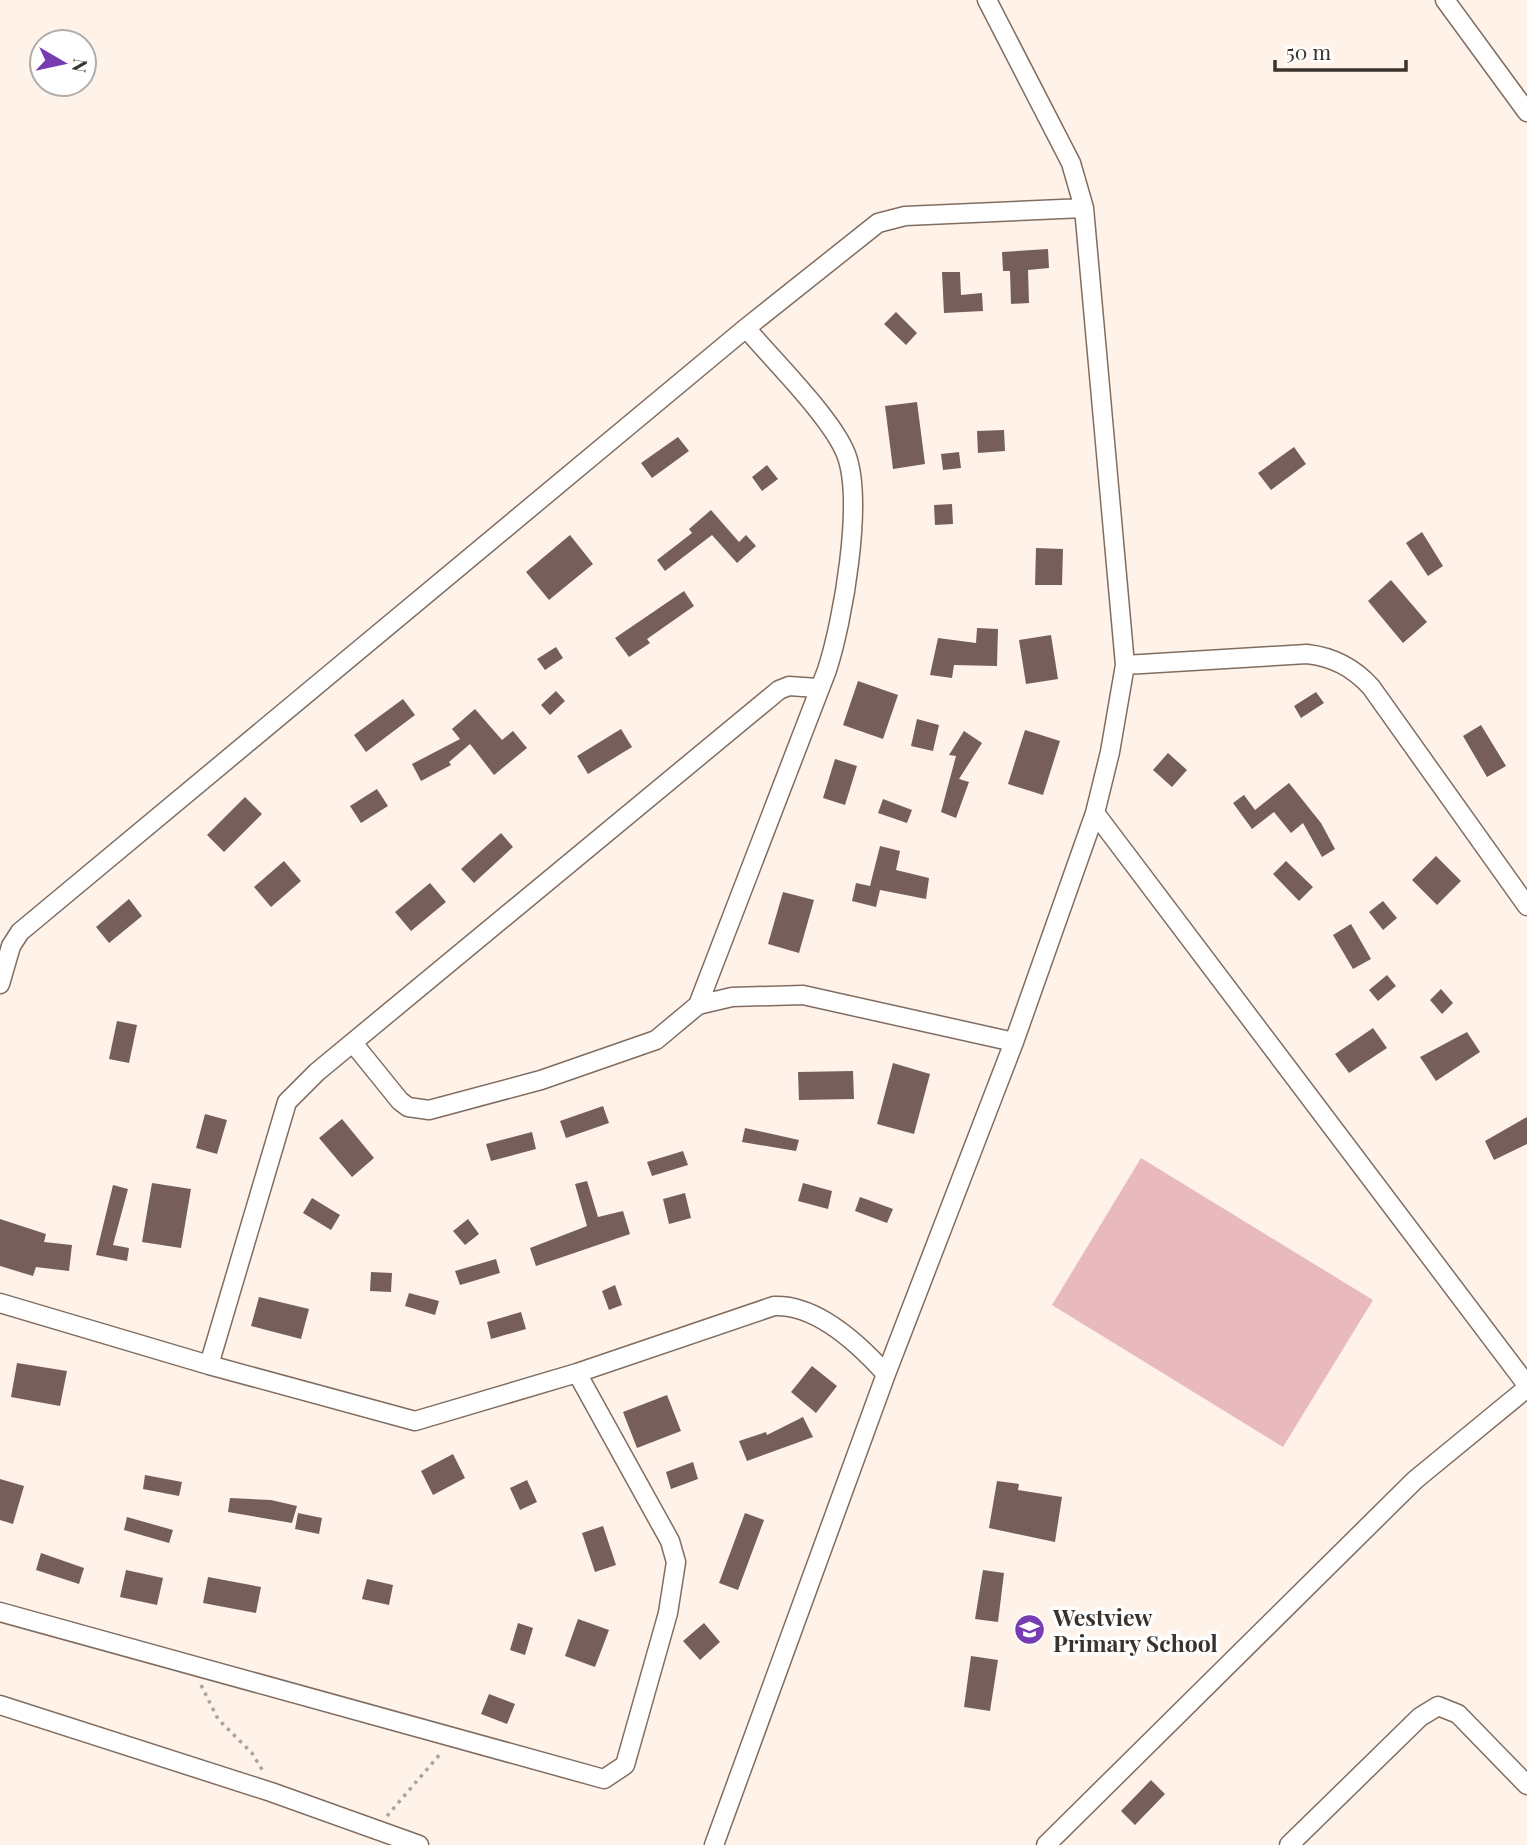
<svg xmlns="http://www.w3.org/2000/svg" width="1527" height="1845" viewBox="0 0 1527 1845" font-family="'Playfair Display',serif">
<rect width="100%" height="100%" fill="#fff2e9"/>
<path fill="#e8babf" d="M1141 1158 1373 1300 1283 1447 1052 1305Z"/>
<path fill="#765f5a" d="M1048 249 1049 268 1028 270 1029 303 1011 304 1010 271H1003L1002 252Z
M942 272H960L961 295 982 293 983 311 944 313Z
M896 312 917 333 906 345 884 324Z
M917 402 925 464 893 469 885 406Z
M1004 430 1005 451 978 453 977 431Z
M678 437 689 451 652 478 641 463Z
M1294 447 1306 464 1271 490 1258 473Z
M959 452 961 468 943 470 941 454Z
M767 465 778 479 762 491 752 477Z
M952 504 953 524 935 525 934 505Z
M711 510 739 542 746 535 756 546 737 563 712 535 665 571 657 560 692 533 689 529Z
M1422 532 1443 566 1428 576 1406 543Z
M570 535 593 564 549 600 526 572Z
M1036 548 1063 549 1062 585H1035Z
M1391 580 1427 622 1403 643 1368 601Z
M684 591 694 606 647 639 650 643 629 657 615 638Z
M977 628 998 629 997 666 954 665 952 678 930 675 938 638 976 643Z
M1051 635 1058 679 1026 684 1019 640Z
M556 647 563 658 545 670 537 659Z
M858 681 898 695 883 739 843 725Z
M556 691 565 701 550 715 541 705Z
M1316 692 1324 703 1301 718 1294 706Z
M403 699 415 715 366 752 354 735Z
M475 709 502 740 513 731 527 748 494 775 470 744 449 762 451 765 421 781 412 764 460 739 452 729Z
M917 719 939 725 933 751 911 746Z
M1481 725 1506 766 1487 777 1463 736Z
M621 729 632 747 588 774 577 756Z
M1025 730 1060 741 1043 795 1008 784Z
M964 731 982 743 959 779 969 782 956 818 941 812 956 756 949 755Z
M1168 753 1187 770 1172 787 1153 770Z
M835 759 857 766 845 805 823 798Z
M1289 783 1321 823 1335 849 1322 857 1303 823 1291 833 1274 812 1252 829 1233 803 1244 795 1255 810Z
M377 789 388 806 361 823 350 806Z
M245 797 262 814 224 852 207 835Z
M883 799 912 810 907 823 878 813Z
M501 833 513 847 474 883 461 869Z
M880 846 900 851 896 870 929 878 926 899 880 890 876 907 852 901 856 883 870 886Z
M1436 856 1461 881 1437 905 1412 880Z
M284 861 301 881 271 907 254 887Z
M1286 861 1313 887 1299 901 1273 874Z
M430 883 446 902 411 931 395 912Z
M783 892 814 900 799 953 768 944Z
M129 899 142 916 109 943 96 927Z
M1383 901 1397 918 1383 930 1369 912Z
M1351 924 1371 959 1353 969 1333 935Z
M1387 975 1396 986 1378 1001 1369 990Z
M1441 989 1453 1003 1442 1014 1430 1000Z
M117 1021 137 1025 129 1063 109 1059Z
M1373 1028 1387 1048 1349 1073 1335 1054Z
M1467 1032 1480 1052 1436 1081 1420 1057Z
M893 1063 930 1074 914 1134 877 1124Z
M853 1071 854 1099 799 1100 798 1072Z
M603 1106 609 1123 566 1138 560 1121Z
M205 1114 227 1120 217 1154 196 1148Z
M1527 1117V1144L1494 1160 1485 1141Z
M342 1119 374 1158 352 1177 319 1138Z
M745 1128 799 1140 796 1151 742 1142Z
M532 1132 536 1149 491 1161 486 1144Z
M683 1151 688 1165 652 1176 647 1162Z
M587 1181 598 1217 623 1211 630 1234 536 1266 530 1248 587 1226 575 1184Z
M152 1183 191 1189 181 1248 142 1242Z
M803 1183 832 1191 828 1209 798 1201Z
M113 1185 128 1189 113 1245 129 1248 127 1261 96 1255Z
M685 1193 691 1218 669 1224 663 1199Z
M860 1197 893 1209 887 1223 855 1211Z
M312 1198 340 1215 331 1230 303 1213Z
M0 1219 46 1234 44 1242 72 1245 69 1271 36 1267 33 1276 0 1266Z
M468 1219 479 1234 465 1245 453 1231Z
M496 1259 500 1273 460 1285 455 1271Z
M371 1272 392 1273 391 1292 370 1291Z
M615 1285 622 1305 609 1310 602 1291Z
M409 1293 439 1301 435 1315 405 1306Z
M259 1297 309 1309 301 1339 251 1326Z
M521 1312 526 1329 491 1339 487 1322Z
M17 1363 67 1371 60 1406 11 1397Z
M812 1366 837 1386 816 1413 791 1392Z
M667 1395 681 1431 637 1448 623 1412Z
M803 1417 813 1437 747 1461 739 1441 766 1432 767 1435Z
M453 1454 465 1478 433 1495 421 1471Z
M693 1462 698 1479 671 1489 666 1472Z
M145 1475 182 1482 179 1496 143 1489Z
M0 1479 24 1486 13 1524 0 1520Z
M527 1480 537 1502 520 1510 510 1488Z
M997 1481 1019 1484 1018 1490 1062 1497 1055 1542 989 1528Z
M230 1498 271 1500 297 1506 292 1523 228 1512Z
M298 1513 322 1518 319 1534 295 1529Z
M745 1513 764 1520 738 1590 719 1583Z
M127 1517 173 1530 169 1543 124 1530Z
M603 1526 616 1565 595 1572 582 1533Z
M41 1553 84 1568 79 1584 36 1570Z
M126 1570 163 1578 157 1605 120 1597Z
M983 1570 1004 1573 998 1622 975 1619Z
M208 1577 261 1587 256 1613 203 1603Z
M367 1579 393 1585 389 1605 362 1599Z
M578 1619 609 1630 595 1667 565 1656Z
M518 1623 533 1628 525 1655 510 1650Z
M704 1623 720 1642 700 1660 683 1641Z
M971 1656 998 1660 990 1711 964 1707Z
M489 1694 515 1704 507 1724 481 1714Z
M1151 1780 1165 1794 1135 1825 1121 1811Z"/>
<g fill="none" stroke-linecap="round" stroke-linejoin="round">
<defs>
<path id="street" d="M1445 0 1527 112
M1125 665 1307 654C1333 657 1353 667 1371 687L1527 906
M1095 813 1527 1385
M0 984 11 946 20 932 746 328 878 223 905 216 1084 208
M698 1005 732 997 803 995 1014 1042
M353 1043 400 1101 408 1107 429 1110 541 1080 656 1040 698 1005 827 670C843 621 864 501 846 454 832 418 773 360 746 328
M0 1303 209 1365 415 1421 577 1373 774 1306C816 1304 859 1344 886 1374
M209 1365 287 1102 317 1072 779 690 789 686 817 688
M0 1612 604 1779 625 1765 668 1613 676 1562 670 1541 577 1373
M0 1705 271 1792 419 1845
M714 1845 886 1374 1014 1042 1095 813 1110 752 1125 665 1084 208 1071 163 987 0
M1046 1845 1415 1480 1527 1388
M1289 1845 1420 1717 1438 1706 1458 1714 1527 1785"/>
</defs>
<use href="#street" stroke="#806d60" stroke-width="21"/>
<path stroke="#afa49d" stroke-width="3.5" stroke-dasharray="3.5 5" stroke-linecap="butt" d="M201 1685 218 1719 252 1753 263 1771
M387 1816 441 1753"/>
<use href="#street" stroke="#fff" stroke-width="18"/>
</g>
<defs>
<symbol id="school-disc" viewBox="-11 -11 22 22"><circle r="9.5" fill="#783cb1" stroke="#fff"/><path d="M0-5L7-2L0 1L-7-2ZM-4 1L0 2.5L4 1V4Q0 6-4 4Z" fill="#fff"/></symbol>
</defs>
<g fill-rule="evenodd">
<use href="#school-disc" x="1012" y="1612" width="35" height="35"/>
</g>
<g text-anchor="middle" dominant-baseline="central" stroke-width="7" stroke-linejoin="round" paint-order="stroke">
<g font-size="23" font-weight="bold" fill="#3a322c" stroke="#fff" text-anchor="start">
<text x="1053" y="1616">Westview<tspan x="1053" dy="26">Primary School</tspan></text>
</g>
</g>
<g transform="translate(63 63) rotate(99)"><circle r="33" fill="#ffffff" stroke="#b0adab" stroke-width="2"/>
<path d="M0-5L12 26L0 18L-12 26Z" fill="#783cb1"/>
<text y="-10" font-size="19" font-weight="bold" text-anchor="middle" fill="#3a322c">N</text>
</g>
<path d="M1275 60v10h131v-10" fill="none" stroke="#3a322c" stroke-width="3.5"/>
<text x="1286" y="60" font-size="21" fill="#3a322c" stroke="#ffffff" stroke-width="5" paint-order="stroke">50 m</text>
</svg>
